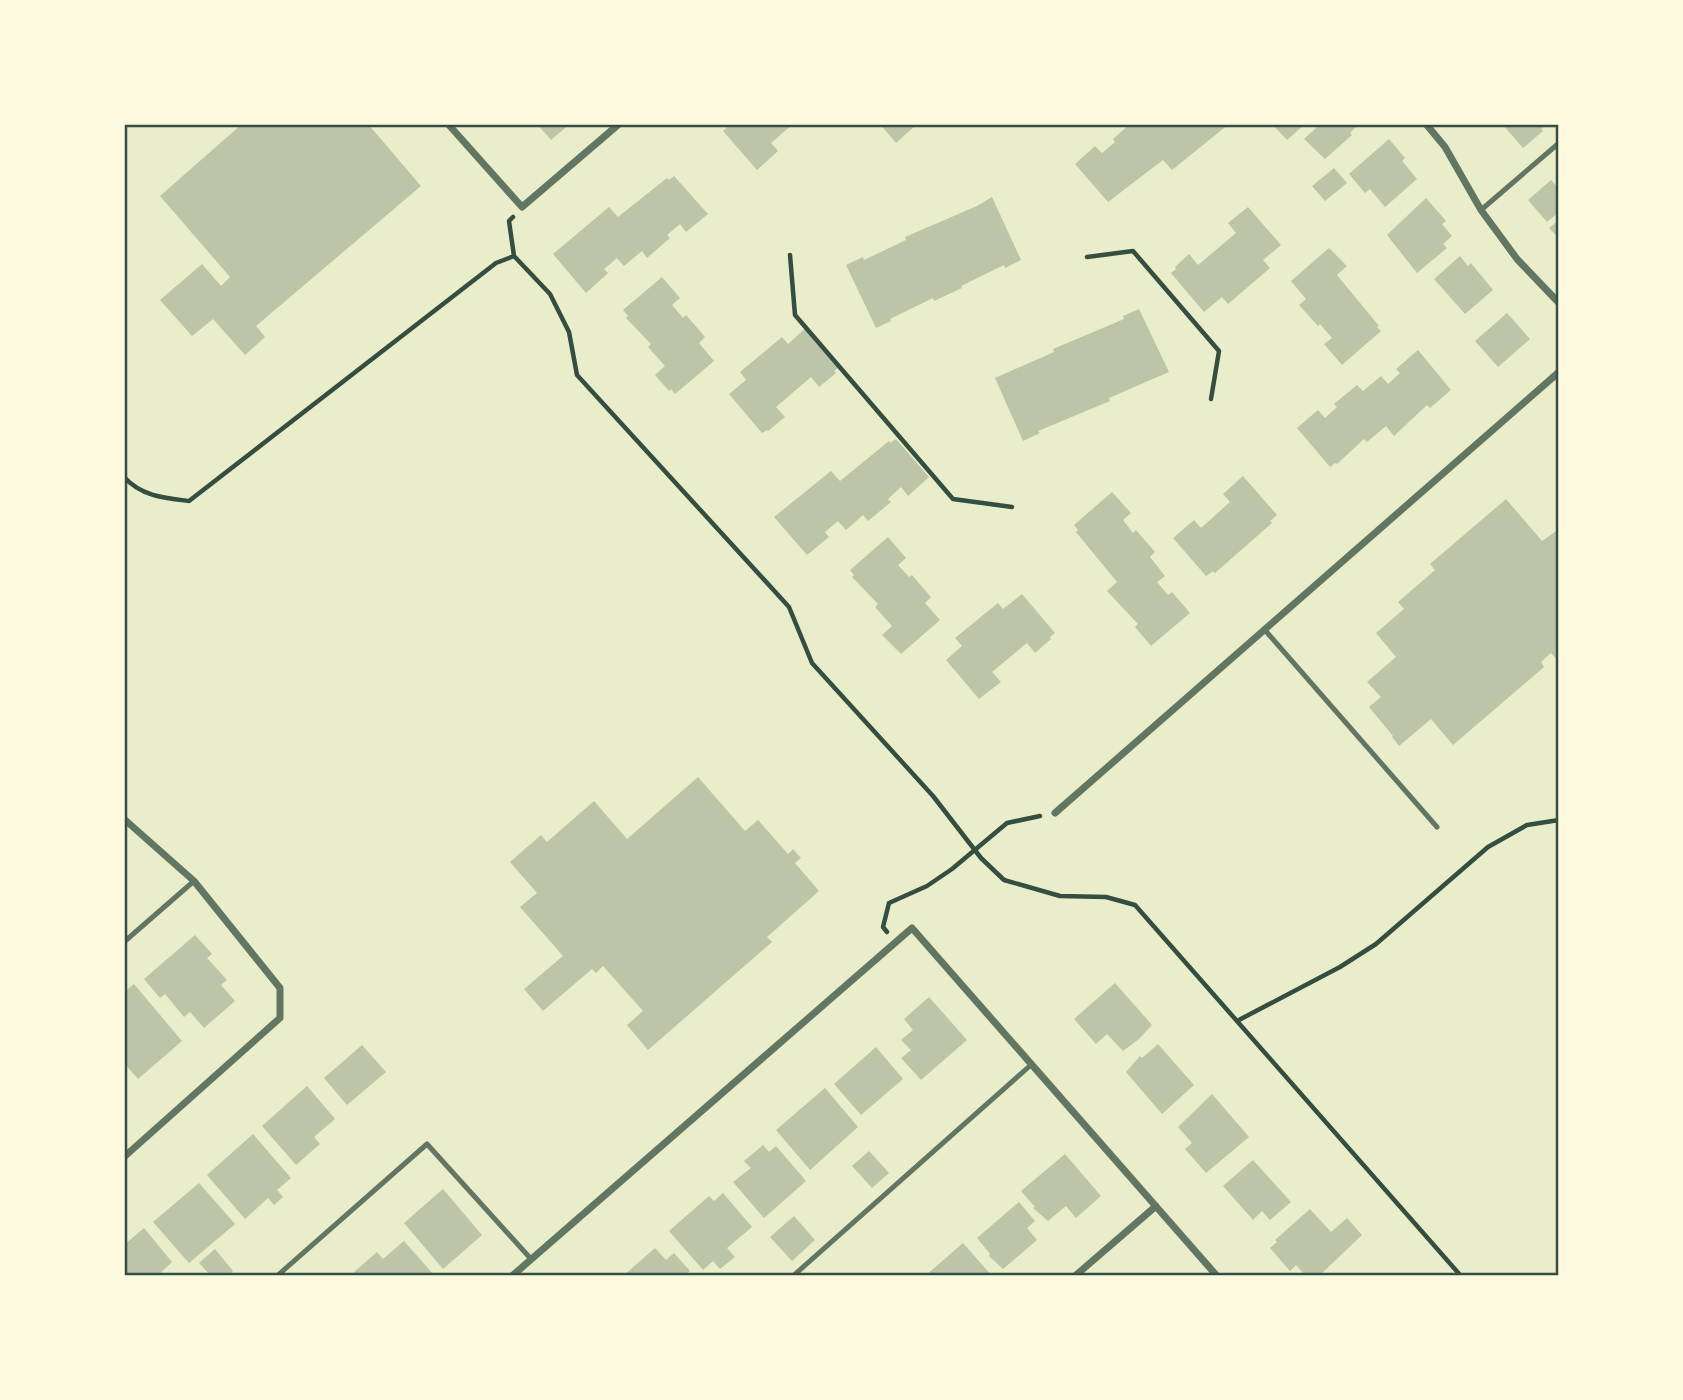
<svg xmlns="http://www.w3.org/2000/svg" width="1683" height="1400" viewBox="0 0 1683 1400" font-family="'PT Sans Narrow',sans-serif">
<rect width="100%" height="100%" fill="#e9edc9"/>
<path fill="#bcc5a7" d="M242 124H368L421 186 256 326 265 337 245 355 213 319 192 336 160 300 202 264 221 286 230 277 160 196Z
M537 124H570L551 140Z
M731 124H793L771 143 778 151 757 170 723 131Z
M880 124H917L896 143Z
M1130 124 1140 126 1142 124H1229L1172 170 1163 160 1108 202 1075 164 1095 146 1102 153 1115 142 1113 139Z
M1272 124H1305L1287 140Z
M1315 124H1359L1350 133 1352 135 1325 159 1304 139 1317 127Z
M1502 124H1547L1541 129 1543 131 1523 148Z
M1389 139 1405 158 1402 161 1417 179 1385 207 1370 189 1365 193 1349 174Z
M1334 168 1347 183 1325 201 1312 186Z
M674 176 708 214 686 232 680 224 667 235 670 238 647 258 642 251 624 266 617 258 604 269 608 273 586 293 553 254 609 207 618 217 667 178 669 180Z
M1551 180 1559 189V212L1547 222 1528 200Z
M992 197 1021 260 1005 268 1004 265 961 286 962 288 934 301 933 298 890 319 891 321 876 328 846 265 863 257 864 260 906 240 905 237 977 206Z
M1426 198 1446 221 1442 224 1452 236 1443 244 1447 248 1417 273 1387 235Z
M1248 207 1281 245 1263 260 1270 268 1228 304 1222 297 1204 312 1171 273 1176 269 1175 267 1189 254 1198 265 1236 233 1228 223Z
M1559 220V238L1549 228Z
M1329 248 1347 266 1337 275 1379 326 1377 327 1381 331 1342 365 1324 344 1332 338 1320 324 1318 326 1299 305 1306 299 1291 281Z
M1460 256 1468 266 1471 263 1493 290 1465 314 1434 279Z
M662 277 680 298 672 305 683 318 686 315 705 337 699 343 714 361 675 394 671 389 669 391 655 375 665 366 648 347 651 344 626 318 628 316 623 310Z
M1139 309 1169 372 1109 398 1110 401 1038 431 1040 433 1023 441 995 378 1054 352 1053 349 1124 319 1123 316Z
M1507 313 1530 339 1498 367 1475 341Z
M806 328 839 367 834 371 836 373 819 387 811 377 776 407 785 417 768 431 767 430 762 433 729 394 746 380 740 372 782 337 788 344Z
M1418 350 1451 390 1430 408 1427 405 1394 436 1386 426 1367 442 1364 439 1337 464 1335 463 1330 467 1297 428 1318 410 1325 418 1337 407 1334 404 1357 385 1363 391 1381 376 1388 384 1400 373 1396 369Z
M896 439 929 477 908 496 901 487 888 499 891 502 868 521 863 515 846 530 838 521 825 532 829 537 807 555 774 517 831 471 840 481 889 441 890 443Z
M1243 476 1277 515 1270 521 1272 523 1215 573 1213 571 1206 576 1173 538 1194 520 1201 528 1230 502 1223 494Z
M1112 492 1131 513 1123 520 1133 533 1136 530 1155 552 1150 557 1165 576 1157 582 1168 595 1172 592 1190 613 1151 646 1135 627 1138 624 1107 591 1117 582 1076 532 1078 530 1074 525Z
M1506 499 1542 541 1559 529V662L1551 653 1541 662 1544 667 1453 745 1431 719 1399 746 1392 737 1393 736 1369 707 1381 697 1367 682 1396 657 1376 633 1404 609 1398 602 1435 570 1430 564Z
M888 537 906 558 898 565 909 577 912 575 931 597 925 603 940 620 901 654 882 635 892 626 875 607 878 604 852 577 854 575 850 570Z
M1022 594 1055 633 1050 637 1051 639 1035 653 1027 643 992 672 1001 682 979 699 946 660 962 646 955 638 998 603 1003 609Z
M698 777 745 831 758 820 788 854 793 849 801 858 795 863 819 891 767 937 772 942 648 1050 627 1025 643 1011 603 966 596 973 592 969 543 1011 524 989 563 956 520 907 537 893 510 862 541 835 547 842 594 801 627 839Z
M195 935 212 954 207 958 227 980 221 985 235 1001 204 1028 190 1012 184 1017 165 994 160 998 144 979Z
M1115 983 1152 1025 1139 1039 1123 1051 1107 1034 1096 1044 1074 1019Z
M134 984 182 1041 138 1079 124 1063V992Z
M929 997 967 1040 921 1080 901 1058 911 1050 901 1040 913 1030 904 1019Z
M1158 1044 1194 1085 1162 1114 1126 1072 1140 1056 1142 1058Z
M362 1045 386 1072 347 1105 324 1078Z
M876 1047 903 1079 861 1115 834 1084Z
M307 1086 335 1119 314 1137 320 1144 296 1165 262 1126Z
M825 1088 858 1127 810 1170 776 1130Z
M1212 1094 1249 1137 1206 1173 1185 1149 1192 1143 1178 1127Z
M253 1134 291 1178 277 1190 283 1197 274 1205 268 1198 245 1219 207 1175Z
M763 1145 769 1152 776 1146 806 1181 764 1218 733 1182 751 1168 744 1161Z
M869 1151 889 1173 872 1188 852 1166Z
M1065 1154 1101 1196 1076 1218 1066 1206 1048 1221 1033 1208 1035 1207 1021 1191Z
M1253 1160 1291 1202 1270 1220 1262 1211 1253 1220 1223 1186Z
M199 1183 235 1224 189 1263 153 1222Z
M443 1189 482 1235 443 1269 404 1223Z
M723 1193 752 1227 727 1248 735 1257 720 1269 713 1261 703 1270 669 1231 709 1196 714 1201Z
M1019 1202 1035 1221 1027 1228 1037 1240 1003 1269 989 1256 990 1254 977 1238Z
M1310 1209 1331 1232 1347 1218 1362 1235 1319 1276H1306L1296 1265 1290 1271 1270 1248 1277 1242 1275 1240Z
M794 1216 815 1240 792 1261 770 1237Z
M144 1228 172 1262 157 1276H124V1245Z
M404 1241 433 1274 431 1276H356L353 1273 377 1252 383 1259Z
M963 1243 992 1276H925Z
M655 1248 666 1260 674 1253 690 1271 684 1276H623Z
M215 1249 233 1271 228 1276H211L199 1263Z"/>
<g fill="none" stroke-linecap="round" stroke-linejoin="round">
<path stroke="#344e41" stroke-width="4.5" d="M513 217 509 221 514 256
M790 255 795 315 953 499 1012 507
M1087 257 1133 251 1219 351 1211 399
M124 477C141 496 164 498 189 501L496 263 514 256 550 294 569 332 577 375 789 607 812 663 933 796 981 858 1004 880 1060 896 1106 897 1135 905 1461 1276
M887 932 883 927 889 903 927 886 952 869 1007 823 1040 816
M1237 1021 1340 967 1376 944 1488 847 1527 825 1559 820"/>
<path stroke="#617663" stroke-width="5" d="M1481 210 1559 143
M1264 629 1437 827
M124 942 194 881
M277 1276 427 1144 531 1259
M793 1276 1032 1064"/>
<path stroke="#617663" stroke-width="7" d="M448 124 522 207 619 124
M1426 124 1445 147 1481 210 1517 259 1559 303
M1055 813 1559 372
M124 819 194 881 280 988V1018L124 1157
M512 1276 912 928 1217 1276
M1075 1276 1156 1206"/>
</g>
<rect width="1683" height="1400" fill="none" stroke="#fefae0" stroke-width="252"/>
<rect x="126" y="126" width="1431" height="1148" fill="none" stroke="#344e41" stroke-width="2.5"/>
</svg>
